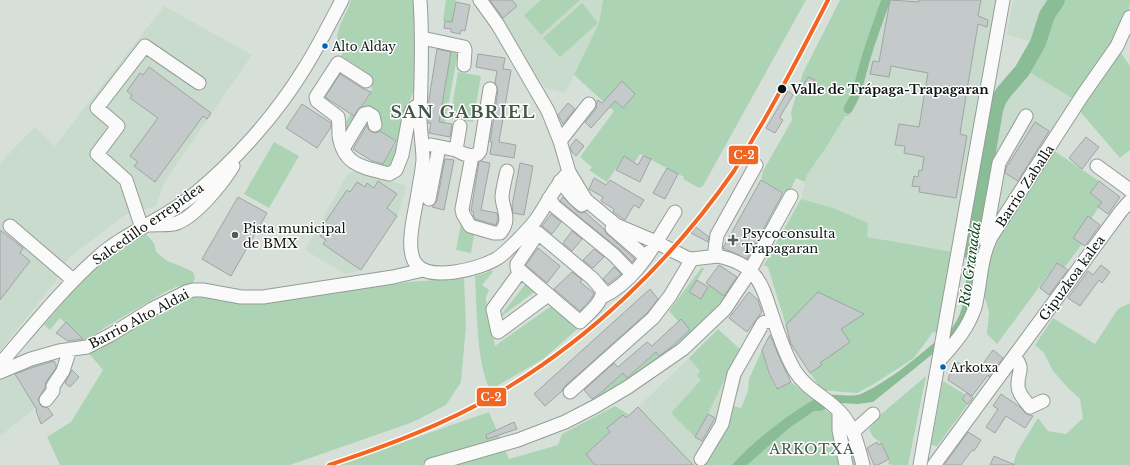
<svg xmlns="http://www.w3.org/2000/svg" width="1130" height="465" viewBox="0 0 1130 465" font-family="'Libre Baskerville',serif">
<rect width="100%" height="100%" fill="#d6e0d8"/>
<path fill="#c9dbcc" d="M486 0H603L599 23 594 35 565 93 546 88 533 71 504 22Z
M888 0H998L939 333 933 332 914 358 872 385 857 393 822 390 789 342 786 325 768 267 764 265 801 199 807 175 827 146 845 115 855 104 864 79 871 44Z
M1013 0H1051L1044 12 1032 42 1007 35Z
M164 6 252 55 165 181 156 206 126 214 69 258 59 277 0 351V163L35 127 55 146Z
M1029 72 1074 99 986 235 979 232 1002 111 1011 95Z
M360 171 407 186 397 216 361 270 345 274 305 250 348 173Z
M50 354 61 372 33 410 0 436V378Z
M689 358 700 371 702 379 695 436 708 414 728 372 742 373 741 382 729 418 706 465H595L586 454 610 432 607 428 623 415 626 417 638 407Z"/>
<path fill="#acd4b4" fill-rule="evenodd" d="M351 0H414L417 83 407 107 398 157 391 166 385 169 381 167 397 142 359 117 345 138 344 125 351 114 356 116C361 109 367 101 371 92 377 78 351 62 341 56L346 46 337 45C336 25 346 17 351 0Z
M446 0H456L452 22 443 21Z
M541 0H580L541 35 524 15Z
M603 0H806L703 186 699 188 683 179 684 177 640 154 634 163 624 156 607 182 589 170 592 167 580 157 614 111 574 75 599 23ZM622 81 635 94 623 108 609 95Z
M840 0H888L871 45 860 91 849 116H845L827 146 807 175 805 182 796 178 788 195 761 180 763 171 792 120 791 112 803 73Z
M1065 0H1130C1130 31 1092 74 1074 99L1029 72 1044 40 1052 19Z
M582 3 598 23 560 57 543 38Z
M1119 50 1130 66V150L1120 158 1078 109Z
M451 51 458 52 445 123 439 122Z
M458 72 481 76 473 122 450 118Z
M274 142 299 156 269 208 244 194Z
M1053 150 1099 181 1090 193 1102 202 1091 219 1087 217 1073 238 1082 244 1064 268 1057 263 997 344 987 334 989 312 982 289 994 245Z
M801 199 833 208 868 223 867 237 953 252 939 333 933 332 914 358 872 385 857 393 822 390 789 342 786 325 768 267 764 265Z
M461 223 468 225 475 230 471 253 456 250Z
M145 233 154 243 156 252 167 261 183 267 193 272 195 278 193 284 176 287 165 292 84 340 60 318 50 330 44 325 78 285 103 261Z
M702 267 704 269 690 292 701 299 709 285 724 296 742 273 722 307 696 333 596 403 593 400 623 373 628 378 656 352 661 357 690 330 682 320 679 322 669 311Z
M491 270 493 272 482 285 489 290 486 297V301L495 346 554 304 581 326 543 359 490 390C476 361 477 309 475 276L486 273Z
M464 278 466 326 461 382 446 405 413 422 290 465H60L47 437 71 422 103 370 87 351 183 298 194 294 273 301 409 282Z
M527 282 537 290 498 319Z
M1130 303V465H1013L1017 452 1038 418 1048 431 1066 434 1083 418 1080 399 1068 388 1053 371 1044 353 1035 345 1053 318 1095 344 1118 309Z
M718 329 742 351 728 372 708 414 695 437 671 413 701 380 697 375 700 371 689 358Z
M762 350 768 372 776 389 791 382 833 416 843 465H706L729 418 733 406 741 408 748 391 749 379Z
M926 376 908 465H893L888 464 889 459 881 443 873 437 869 429 879 416Z
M943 381 966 395 963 399 968 404 937 446 931 445Z
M615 406 629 415 626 418 623 415 607 428 610 432 586 454 595 465H337L489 412 509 459 558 445 562 434Z
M843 425 859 465H849Z"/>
<path fill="#8abc95" d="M976 227 973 260V284L969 313 961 333 935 352 873 402 858 404 841 403 820 411H814L789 428 747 465H732C749 446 767 432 787 417 799 409 810 400 824 396 837 392 852 399 863 393 895 378 925 350 952 328 970 305 964 272 970 245 971 239 974 233 976 227Z"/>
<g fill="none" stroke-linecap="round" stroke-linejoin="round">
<path stroke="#8abc95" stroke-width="9" d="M848 109C858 93 859 82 864 65 870 43 878 22 886 0"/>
<path stroke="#8abc95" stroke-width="16" d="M971 252 995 110 998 101 1003 93 1022 71 1038 43 1047 15 1057 0"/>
</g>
<path fill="#c4c9c9" stroke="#a0a4a4" d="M490 0H512L517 6 503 18Z
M890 0 919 2V0H981L978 16 988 20 987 27 978 24 967 90 960 134 967 136 956 198 919 192 920 187 912 186 914 176 918 177 919 170 922 171 924 157 904 153 905 146 895 145 899 124 919 127 928 73 891 66 889 77 870 74 873 61 879 62Z
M456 2 470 5 465 31 461 30 460 34 451 32V29L444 28 445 21 452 22Z
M437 49 451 52 439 122 452 124 450 137 429 133 431 123H428L429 99Z
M478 54 505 58 503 69 511 70 499 142 516 145 514 158 490 154 492 142H490L498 90 495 83 497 71 476 67Z
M149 67 211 113 207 119 203 116 155 182 134 166 138 162 130 156 158 118 130 98 132 95 127 91 140 73 143 75Z
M340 74 362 88 371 92 362 106 359 108 354 116 325 97Z
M808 77 815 80 808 93 801 90Z
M622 81 635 94 623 108 615 101 591 128 585 122 596 109 597 102 598 100 602 103Z
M788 91 793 95 781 115 780 118 783 120 775 133 766 128Z
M568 103 575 109 563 124 558 115Z
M302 104 331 123V127L317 148 286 128Z
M1035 122 1049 131 1018 181 1005 173 1006 168Z
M367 125 369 130 372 132 376 133 380 131 396 141 383 164 372 161 353 149Z
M1086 137 1099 147 1082 169 1069 158Z
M576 139 584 146 576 156 572 152 570 147Z
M624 156 638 165 643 156 651 159 640 182 616 170Z
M445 159 454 160 444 210 432 207 437 201Z
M481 161 490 163 481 210 497 213 498 218 496 225 475 219 473 215 474 212 471 211 479 162Z
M520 163 533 166 524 215 513 213 512 206Z
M667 168 678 174 665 199 653 193Z
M594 178 606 185 610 180 644 200 639 208 634 205 625 220 613 212 614 209 601 201 603 197 589 189Z
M761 180 783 193 747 259 723 248Z
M378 181 397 194 387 208 397 216 361 270 323 244 326 240 320 236 327 226 324 224 347 190 350 192 357 182 365 187 367 183 374 188Z
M1099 181 1120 197 1108 214 1098 207 1102 202 1090 193Z
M238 197 267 213 231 276 202 259Z
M563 197 577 211 581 213 585 212 604 229 607 234 635 259 632 262 619 249 560 201Z
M551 214 561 222 552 234 542 226Z
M1088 216 1100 225 1085 246 1073 238Z
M696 227 709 237 708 242 691 233Z
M0 230 23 248 20 253 30 261 0 300Z
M572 231 582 239 572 251 563 243Z
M538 248 560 266 547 283 526 265Z
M594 249 604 257 593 268 583 260Z
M1057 263 1068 270 1049 295 1040 288Z
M719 265 737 277 724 296 706 283Z
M1101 265 1110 272 1102 283 1099 280 1080 306 1068 298 1088 271 1093 275Z
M614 267 621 274 608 284 603 279Z
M572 272 582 280 580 282 594 293 591 299 580 311 554 289Z
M697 280 708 287 701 299 689 292Z
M650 289 658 299 647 313 565 386 562 391 545 406 534 394Z
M749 292 758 300 762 312 747 332 729 318Z
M818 292 864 314 841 329 850 342 820 363 822 365 810 373 791 344 786 325Z
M681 319 690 330 670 348 659 356 656 352 627 378 623 373 598 395 592 399 584 390 614 363 618 367 647 342 652 346Z
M66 322 83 339 68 341 56 333Z
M770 335 781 361 791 382 777 389 769 373 762 350Z
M993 350 1003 358 989 377 988 375 972 396 948 380 950 373 957 362 974 373 978 368 979 369Z
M54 361 56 365V368L46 382 45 388 38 399 41 406 48 408 53 415 41 424 36 411 37 410 15 374 34 367Z
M72 370 79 377 70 387 65 383Z
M967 393 973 398 968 404 962 399Z
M1001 394 1020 407 1026 414 1033 416 1025 428 1006 416 995 433 986 427 998 409 993 406Z
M638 407 693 465H595L586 454 610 432 607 428 623 415 626 418Z
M708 414 715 418 702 441 695 437Z
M514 422 517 429 487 439 486 435Z
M968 432 981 440 974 451 972 450 961 465H944Z
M877 442 878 445 881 443 889 459 878 465H874L867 448Z
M994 456 1015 465H990Z"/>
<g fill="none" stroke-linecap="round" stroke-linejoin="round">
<defs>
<path id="minor" d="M420 0C423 39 421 79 420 118 420 132 423 146 423 160 422 173 419 186 417 199 414 216 405 250 416 264 430 282 479 269 496 259 504 255 529 229 535 221 547 205 554 186 569 172
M480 0 498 25 548 111 560 141 569 172 586 200 616 225 656 242 687 258 692 259
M422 38 464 47 465 50 464 65
M366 81 338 63 316 97 317 101 338 117C339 123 339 129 339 135 343 164 361 167 385 173L389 174 396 170 402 155 409 117 412 110 415 107 421 106
M490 89 480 151 478 154 472 156 462 209 463 214 470 226 494 233H500C512 219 502 209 502 196 503 188 505 179 507 171
M560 141 589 104
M431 145 456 150 464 154 472 156
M343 149 364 114 368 113 373 116 375 125
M456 150 460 126
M756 165 717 235 715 249 718 256C731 259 747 265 755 276 764 287 767 301 772 315 778 333 785 355 795 371 806 389 826 397 840 412 854 427 858 446 863 465
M1097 166 1130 190
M560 181 574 198 582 205
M549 198 554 206 614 255 632 274
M429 199 439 147
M150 225C158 224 170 226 177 223 196 216 223 183 233 166
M10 226 73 280
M142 228 126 180 97 154 118 126 97 108 145 46 199 83
M612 228 643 255
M538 233 593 279 603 291C601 304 589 313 580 322L517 268V264Z
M986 242V235L999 163 1026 116
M520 272 493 309 498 332 548 295
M602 297C637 281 655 243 675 212
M1014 356C1025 370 1018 370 1018 384 1017 393 1025 400 1030 407L1043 401
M939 361C954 344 968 329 975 307 981 283 980 259 991 237L1082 96 1117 46 1130 17
M0 364C32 327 62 289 98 257 126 232 163 220 192 196 234 162 276 115 304 69 318 47 330 23 342 0
M0 372 31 359 59 351 87 347 112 334 152 309 186 292 193 290H203L241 297H263L393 277 423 270
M570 392 653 318 670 296 692 259 718 256
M46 400 53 391V386L63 371 70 349
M839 411V430L846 465
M853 432 873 414
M701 459 722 424 734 374 763 323 773 319
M431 465 518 440 565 422 596 406 628 387 683 349 725 309 747 276 791 196
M920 465 1003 0
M934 465 1121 211 1130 201"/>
</defs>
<use href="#minor" stroke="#959c96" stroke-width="15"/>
<use href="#minor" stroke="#f9faf9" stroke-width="13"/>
<defs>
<path id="rail-1" d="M329 465C386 446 443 425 495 395 590 340 672 260 734 171 744 155 753 138 763 122 786 82 807 41 828 0"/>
</defs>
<use href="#rail-1" stroke="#fff" stroke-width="7"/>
<use href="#rail-1" stroke="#f26522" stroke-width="4"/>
</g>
<g fill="#0065bd" stroke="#fff" stroke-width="1.5">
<circle cx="325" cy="46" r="3.5"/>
<circle cx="943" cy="367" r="3.5"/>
</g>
<circle fill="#0c130e" stroke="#fff" stroke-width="1.5" cx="782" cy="89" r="5"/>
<g fill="#535b55" stroke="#fff" stroke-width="1.5">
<circle cx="235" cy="235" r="4"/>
<path d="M731 234h4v4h4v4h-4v4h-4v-4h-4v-4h4z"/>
</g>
<g text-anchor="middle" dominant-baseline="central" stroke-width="3" stroke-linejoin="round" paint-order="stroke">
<g font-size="12" fill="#0c130e" stroke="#fff" text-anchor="start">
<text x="332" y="46">Alto Alday</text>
<text x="950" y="367">Arkotxa</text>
</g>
<g font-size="13" font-weight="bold" fill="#0c130e" stroke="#fff" text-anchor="start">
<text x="791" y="89">Valle de Trápaga-Trapagaran</text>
</g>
<g font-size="13" fill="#0c130e" stroke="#fff">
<text transform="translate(1025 186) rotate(-57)">Barrio Zaballa</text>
<text transform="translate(148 224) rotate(-35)">Salcedillo errepidea</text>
<text transform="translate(1072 278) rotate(-54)">Gipuzkoa kalea</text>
<text transform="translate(139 319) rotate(-28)">Barrio Alto Aldai</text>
</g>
<g font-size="13" fill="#0c130e" stroke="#fff" text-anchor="start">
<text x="243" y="228">Pista municipal<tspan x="243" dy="15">de BMX</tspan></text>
<text x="742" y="233">Psycoconsulta<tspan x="742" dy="15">Trapagaran</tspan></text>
</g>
<g font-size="14" font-style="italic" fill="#184926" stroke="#fff">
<text transform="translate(970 264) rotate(-82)">Río Granada</text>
</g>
<g font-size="14" letter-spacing="1" fill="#455547" stroke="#fff">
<text x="812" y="449">ARKOTXA</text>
</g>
<g font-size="17" font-weight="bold" letter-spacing="1" fill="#455547" stroke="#fff">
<text x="463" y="112">SAN GABRIEL</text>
</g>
</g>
<g stroke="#fff" stroke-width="1.5">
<rect x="728" y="145" width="31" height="20" rx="4" fill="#f26522"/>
<rect x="476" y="387" width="31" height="20" rx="4" fill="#f26522"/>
</g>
<g font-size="11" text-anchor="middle" font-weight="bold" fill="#fff">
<text x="744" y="159">C-2</text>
<text x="491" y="401">C-2</text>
</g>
</svg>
